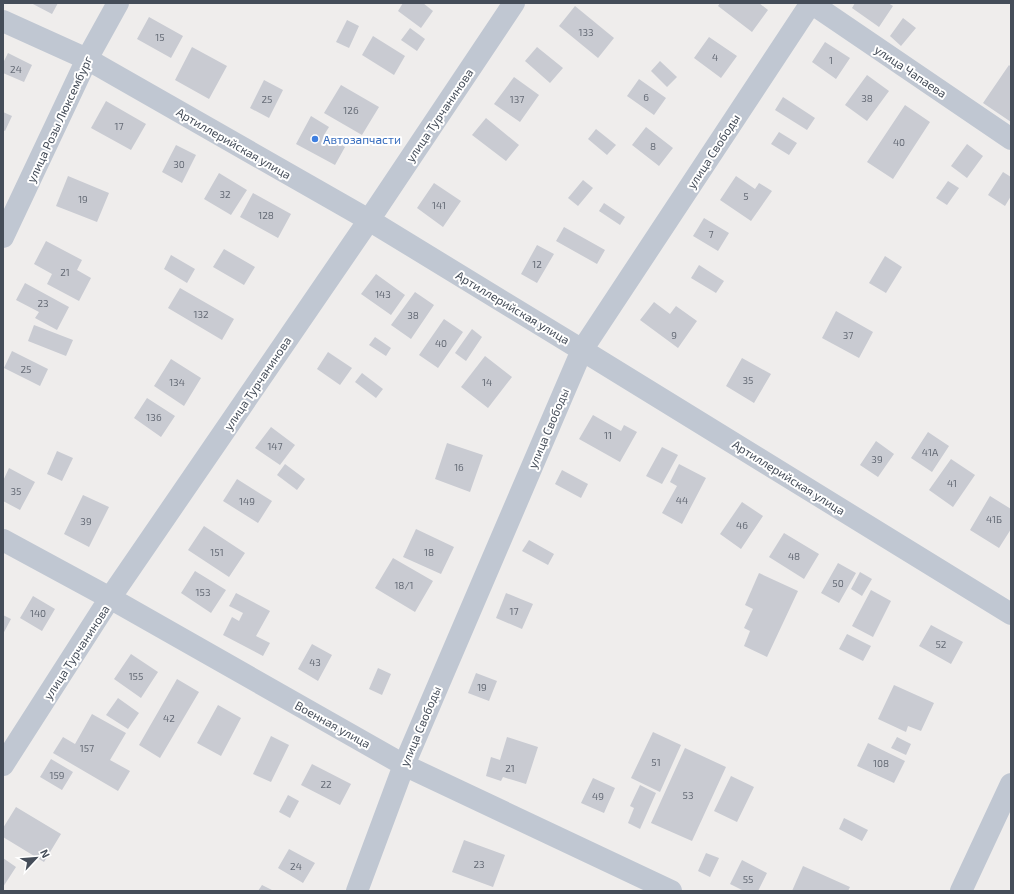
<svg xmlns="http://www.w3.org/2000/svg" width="1014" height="894" viewBox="0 0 1014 894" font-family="'Exo 2',sans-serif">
<rect width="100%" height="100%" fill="#efedec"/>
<path fill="#c9cbd2" d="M31 3H58L52 14Z
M403 3H423L433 11 421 28 398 11Z
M720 3H759L768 10 752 32 718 6Z
M855 3H888L893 6 879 27 852 8Z
M575 6 614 38 598 58 559 26Z
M149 17 183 36 171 58 137 39Z
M903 18 916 28 901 46 890 36Z
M347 20 359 26 349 48 336 42Z
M410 28 425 39 417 51 401 40Z
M373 36 405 56 394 75 362 55Z
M709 37 737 56 721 78 694 58Z
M825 42 850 58 836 79 812 62Z
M192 47 227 66 209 99 175 80Z
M537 47 563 68 550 83 525 61Z
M8 53 32 65 24 82 3 73V63Z
M660 61 677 77 667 87 651 71Z
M1009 65 1011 67V122L983 103Z
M867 75 889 91 867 121 845 105Z
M514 77 539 95 520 122 494 104Z
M639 79 666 98 654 115 627 96Z
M264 80 283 90 269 118 250 108Z
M341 85 379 107 362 135 324 113Z
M783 97 815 118 807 130 775 110Z
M106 101 146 124 131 150 91 128Z
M905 105 930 122 893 179 867 162Z
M3 112 12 116 5 131 3 130Z
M311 116 329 127 324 135 345 147 335 165 296 144Z
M486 118 519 145 506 161 472 135Z
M646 127 673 148 659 166 632 145Z
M596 129 616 145 607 155 588 139Z
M779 132 797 143 789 155 771 144Z
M967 144 983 156 967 178 951 166Z
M176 145 196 155 182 183 162 172Z
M1003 172 1011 177V196L1005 206 988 195Z
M219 173 247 190 231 215 204 199Z
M68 176 109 193 97 222 56 206Z
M736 176 755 189 759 183 772 191 751 221 720 200Z
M583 180 593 188 578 206 568 198Z
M948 181 959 188 947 205 936 198Z
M434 183 461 201 443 227 417 208Z
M253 193 291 214 278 238 240 217Z
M604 203 625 217 620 225 599 211Z
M704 218 729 233 718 251 693 236Z
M564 227 605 250 597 264 556 241Z
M46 241 82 260 77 270 91 278 79 301 47 284 52 274 34 264Z
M537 245 554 254 537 283 521 274Z
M224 249 255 267 244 285 213 267Z
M171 255 195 269 187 283 164 269Z
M885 256 902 267 886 293 869 283Z
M699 265 724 281 716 293 691 278Z
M376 274 405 295 391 315 361 294Z
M25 283 69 307 57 330 35 318 39 312 16 300Z
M180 288 234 319 222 340 168 308Z
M415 292 434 305 411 339 391 325Z
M654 302 670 314 676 306 697 321 678 348 640 320Z
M836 311 873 332 859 358 822 338Z
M444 319 463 332 438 368 419 355Z
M34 325 73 340 66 356 28 341Z
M472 329 482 337 466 361 455 353Z
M375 337 391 348 386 356 369 345Z
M12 351 48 369 40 386 4 368Z
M328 352 352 368 340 385 317 369Z
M485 356 512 377 488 408 461 387Z
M742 358 771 374 754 403 726 386Z
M171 359 201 378 184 406 154 386Z
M362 373 383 389 376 398 355 382Z
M147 398 175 416 161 437 134 418Z
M593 415 621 431 624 425 637 432 620 462 579 439Z
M271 427 295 445 280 465 255 448Z
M928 432 949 446 932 472 911 458Z
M876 441 894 454 878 477 860 465Z
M447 443 483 455 470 492 435 479Z
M662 447 678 455 662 484 646 476Z
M57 451 73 458 62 481 47 474Z
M951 459 975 475 953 507 929 490Z
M285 464 305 479 297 490 277 475Z
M679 464 706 478 682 524 662 513 677 486 670 482Z
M9 468 35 482 20 510 3 501V481Z
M562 470 588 484 581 498 555 484Z
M237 479 272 501 258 523 223 501Z
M83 495 109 507 89 547 64 534Z
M990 496 1011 509V529L999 548 970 530Z
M742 502 763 516 741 549 720 534Z
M204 526 245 553 229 577 188 550Z
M416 529 454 547 441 574 403 557Z
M784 533 819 554 804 579 769 557Z
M529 540 554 554 548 565 522 551Z
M393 558 433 581 415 612 375 588Z
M838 563 856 573 839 603 821 593Z
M195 571 226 590 211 613 181 593Z
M860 572 872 579 862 596 851 589Z
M759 573 798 591 767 657 744 646 750 631 744 628 753 609 745 605Z
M871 590 891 601 873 637 852 626Z
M236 593 270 611 256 636 270 643 263 656 223 635 232 617 239 621 243 613 229 606Z
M506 593 533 604 522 629 496 618Z
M33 596 55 609 42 631 20 618Z
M3 615 11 619 3 634Z
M931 625 963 642 951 664 919 646Z
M847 634 871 646 863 661 839 649Z
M312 644 332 655 318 681 298 669Z
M131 654 158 672 141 698 114 679Z
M378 668 391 674 382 695 369 689Z
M476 673 497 681 489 701 468 693Z
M177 679 199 692 160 758 139 745Z
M894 685 934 703 921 731 908 726 906 732 878 719Z
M118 698 139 713 128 729 106 715Z
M218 705 241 718 221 756 197 743Z
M92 714 126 733 110 760 130 771 118 791 53 753 63 737 75 744Z
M653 732 681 745 660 792 631 778Z
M271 736 289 745 271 782 253 774Z
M507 737 538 747 526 784 503 777 501 781 486 776 491 757 500 760Z
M897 737 911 744 906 755 891 748Z
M868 743 905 761 894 783 857 766Z
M685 748 726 767 692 841 651 823Z
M51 759 73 772 62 790 40 777Z
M312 764 351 784 340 805 301 785Z
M731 776 754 787 737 822 714 811Z
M593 778 615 788 604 813 581 803Z
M640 785 656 793 640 829 628 823 634 808 630 806Z
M288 795 299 801 290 818 279 812Z
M16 807 61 834 44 862 3 837V828Z
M844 818 868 830 862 841 839 829Z
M464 840 505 855 493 887 452 872Z
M289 849 315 863 303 883 278 868Z
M706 853 719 858 710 877 698 871Z
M3 858 16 867 3 887Z
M742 860 767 873 758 891H744L730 884Z
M803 866 850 887 848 891H792Z
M262 885 274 891H258Z"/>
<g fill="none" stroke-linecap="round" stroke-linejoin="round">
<path stroke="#c0c7d2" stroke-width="22" d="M811 3 1011 139
M3 21 87 59 369 220 582 350 1011 614
M3 237 87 59 118 3
M3 540 110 598 404 765 671 891
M3 765 110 598 369 220 514 3
M357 891 404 765 582 350 811 3
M961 891 1011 784"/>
</g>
<circle fill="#3f7fe0" stroke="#fff" stroke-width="1.5" cx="315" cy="139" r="4"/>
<g text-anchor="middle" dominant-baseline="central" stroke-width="4" stroke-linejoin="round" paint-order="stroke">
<g font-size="10" fill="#666c77">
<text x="586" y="32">133</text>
<text x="160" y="37">15</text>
<text x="715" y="57">4</text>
<text x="831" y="60">1</text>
<text x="16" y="69">24</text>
<text x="646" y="97">6</text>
<text x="867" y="98">38</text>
<text x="267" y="99">25</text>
<text x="517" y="99">137</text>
<text x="351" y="110">126</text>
<text x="119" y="126">17</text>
<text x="899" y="142">40</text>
<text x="653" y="146">8</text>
<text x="179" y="164">30</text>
<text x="225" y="194">32</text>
<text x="746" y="196">5</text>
<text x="83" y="199">19</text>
<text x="439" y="205">141</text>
<text x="266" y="215">128</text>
<text x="711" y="234">7</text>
<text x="537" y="264">12</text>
<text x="65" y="272">21</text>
<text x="383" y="294">143</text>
<text x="43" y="303">23</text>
<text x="201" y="314">132</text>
<text x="413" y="315">38</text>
<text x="674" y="335">9</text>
<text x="848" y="335">37</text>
<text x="441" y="343">40</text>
<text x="26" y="369">25</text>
<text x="748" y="380">35</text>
<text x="177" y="382">134</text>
<text x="487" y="382">14</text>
<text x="154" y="417">136</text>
<text x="608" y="435">11</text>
<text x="275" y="446">147</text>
<text x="930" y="452">41А</text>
<text x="877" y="459">39</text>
<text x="459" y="467">16</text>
<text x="952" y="483">41</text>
<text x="16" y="491">35</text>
<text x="682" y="500">44</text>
<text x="247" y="501">149</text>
<text x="994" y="519">41Б</text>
<text x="86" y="521">39</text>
<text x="742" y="525">46</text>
<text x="217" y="552">151</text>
<text x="429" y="552">18</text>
<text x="794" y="556">48</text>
<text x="838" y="583">50</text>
<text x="404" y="585">18/1</text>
<text x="203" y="592">153</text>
<text x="514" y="611">17</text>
<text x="38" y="613">140</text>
<text x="941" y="644">52</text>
<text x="315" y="662">43</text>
<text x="136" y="676">155</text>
<text x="482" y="687">19</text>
<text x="169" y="718">42</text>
<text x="87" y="748">157</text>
<text x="656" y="762">51</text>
<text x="881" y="763">108</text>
<text x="510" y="768">21</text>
<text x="57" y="775">159</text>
<text x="326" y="784">22</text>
<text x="688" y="795">53</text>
<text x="598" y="796">49</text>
<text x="479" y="864">23</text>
<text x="296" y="866">24</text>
<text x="748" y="879">55</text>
</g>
<g font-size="12" fill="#454d59" stroke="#fff">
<text transform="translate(911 71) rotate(34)">улица Чапаева</text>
<text transform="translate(439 115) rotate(-56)">улица Турчанинова</text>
<text transform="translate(59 119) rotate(-65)">улица Розы Люксембург</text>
<text transform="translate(234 143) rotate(30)">Артиллерийская улица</text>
<text transform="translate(713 151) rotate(-57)">улица Свободы</text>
<text transform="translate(513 307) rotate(31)">Артиллерийская улица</text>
<text transform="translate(257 383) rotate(-56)">улица Турчанинова</text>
<text transform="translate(548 428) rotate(-67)">улица Свободы</text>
<text transform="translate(789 477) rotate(32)">Артиллерийская улица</text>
<text transform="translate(76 652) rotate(-57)">улица Турчанинова</text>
<text transform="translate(333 724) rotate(29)">Военная улица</text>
<text transform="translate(420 726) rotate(-67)">улица Свободы</text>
</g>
<g font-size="12" fill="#366cbe" stroke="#fff" text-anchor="start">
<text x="323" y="139">Автозапчасти</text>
</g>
</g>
<rect width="1014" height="894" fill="none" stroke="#454d59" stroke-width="8"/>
<g transform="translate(36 858) rotate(64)" stroke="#ffffff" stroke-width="3" paint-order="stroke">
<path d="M0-3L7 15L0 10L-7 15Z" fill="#454d59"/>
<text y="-6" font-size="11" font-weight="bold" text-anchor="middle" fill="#454d59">N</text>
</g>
</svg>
